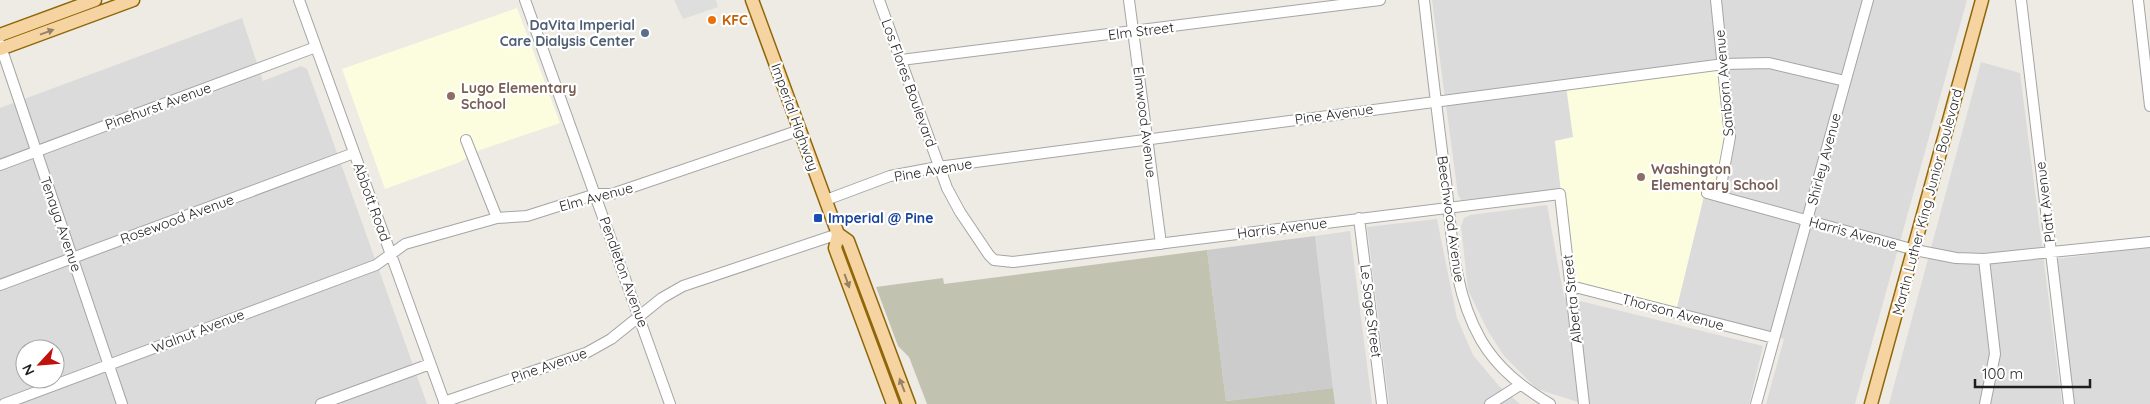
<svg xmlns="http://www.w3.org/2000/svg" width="2150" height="404" viewBox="0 0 2150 404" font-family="Quicksand,sans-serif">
<rect width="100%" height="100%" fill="#eeebe4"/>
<path fill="#dcdbdb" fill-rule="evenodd" d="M1432 0H1967L1855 404H1766L1784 339 1677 307 1705 191 1573 138 1555 141 1561 190 1461 200 1458 195Z
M242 18 263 81 301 66 307 69 427 404H0V108ZM25 349H55V379H25Z
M1981 62 2020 73 2062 404H1889Z
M1547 205 1564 297 1763 346 1749 404H1584L1537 389 1504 356 1488 331 1468 290 1461 226 1464 218 1470 215Z
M1437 219 1457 318 1473 355 1499 386 1520 404H1389L1367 227Z
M1350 231 1372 404H1335L1315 236Z
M2150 247V404H2074L2056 259Z"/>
<path fill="#fcfddf" d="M517 8 560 123 480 150 460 162 385 189 342 69Z
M1722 65 1729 127 1719 195 1705 192 1676 311 1572 284 1555 141 1573 137 1566 86Z"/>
<path fill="#ccc" d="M1315 236 1333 388 1226 401 1207 250Z"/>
<path fill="#c2c2b0" d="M1207 250 1226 401 1333 388 1335 404H927L909 357 898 346 876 287 943 278 944 284Z"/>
<path fill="#dedede" d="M674 0H716L718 7 683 19Z"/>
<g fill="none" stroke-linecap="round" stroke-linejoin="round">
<defs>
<path id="minor" d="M299 0 445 404
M525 0 670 404
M879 0 947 188 960 212 989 255 994 260 1013 262 1560 194 1584 404
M1129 0 1161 244
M1424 0C1431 61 1438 121 1446 182 1452 236 1453 291 1481 340 1498 369 1522 387 1550 404
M1716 0 1730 137 1719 196
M2021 0 2069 404
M2138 0 2150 106
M0 44 122 404
M901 60 1380 0
M466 140 497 218
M0 165 316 47
M1707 193 1915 250 1956 258 1984 259 2150 242
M826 200 890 176 938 167 1724 64 1769 63 1845 81
M1359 218 1382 404
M1984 259 1995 354 1985 404
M0 285 354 153
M1571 286 1774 338
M444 402 586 353 611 339 662 298 683 286 838 234
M4 404 376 265 405 244 497 218 527 216 596 194H612L800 130
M321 404 430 364
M1490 404 1520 385
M1756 404 1868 0"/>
<path id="major" d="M752 0 838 234 835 248 893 404
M0 35 95 0
M0 49 133 0
M838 234 848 241 909 404
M1871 404 1982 0"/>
</defs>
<use href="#minor" stroke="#a5a5a5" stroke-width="12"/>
<use href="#major" stroke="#8f6709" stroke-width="15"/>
<use href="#minor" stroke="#fff" stroke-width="10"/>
<use href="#major" stroke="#f6d4a1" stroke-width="12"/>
</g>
<defs><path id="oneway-solid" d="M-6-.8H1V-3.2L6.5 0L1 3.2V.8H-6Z" transform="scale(1.25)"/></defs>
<g fill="#958266">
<use href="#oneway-solid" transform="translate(47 32) rotate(-20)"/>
<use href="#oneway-solid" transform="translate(847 281) rotate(70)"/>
<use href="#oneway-solid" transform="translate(902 385) rotate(-111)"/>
</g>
<circle fill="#e8710a" stroke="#fff" stroke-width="2" cx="712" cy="20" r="5"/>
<circle fill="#5c6f8a" stroke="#fff" stroke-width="2" cx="645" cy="33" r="5"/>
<g fill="#8d6e63" stroke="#fff" stroke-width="2">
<circle cx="451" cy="96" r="5"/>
<circle cx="1641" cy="177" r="5"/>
</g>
<rect fill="#1a4fb4" stroke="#fff" stroke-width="2" x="813" y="213" width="10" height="10" rx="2.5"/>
<g text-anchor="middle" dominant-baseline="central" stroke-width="4.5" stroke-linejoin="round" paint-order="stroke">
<g font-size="14" font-weight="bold" fill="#c56008" stroke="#fff" text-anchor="start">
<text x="722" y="20">KFC</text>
</g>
<g font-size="14" font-weight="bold" fill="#4e5e75" stroke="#fff" text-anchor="end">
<text x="635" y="25">DaVita Imperial<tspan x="635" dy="16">Care Dialysis Center</tspan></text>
</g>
<g font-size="14" fill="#1e1e1e" stroke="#fff">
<text transform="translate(1141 31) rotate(-7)">Elm Street</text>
<text transform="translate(909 83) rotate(70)">Los Flores Boulevard</text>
<text transform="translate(1724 83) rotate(-95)">Sanborn Avenue</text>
<text transform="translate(158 106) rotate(-20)">Pinehurst Avenue</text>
<text transform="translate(1334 114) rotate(-8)">Pine Avenue</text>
<text transform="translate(795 117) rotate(70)">Imperial Highway</text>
<text transform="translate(1145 122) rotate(83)">Elmwood Avenue</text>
<text transform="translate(1824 159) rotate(-75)">Shirley Avenue</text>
<text transform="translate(933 170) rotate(-10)">Pine Avenue</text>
<text transform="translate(596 197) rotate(-15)">Elm Avenue</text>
<text transform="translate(372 202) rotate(70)">Abbott Road</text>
<text transform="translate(1927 202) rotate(-75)">Martin Luther King Junior Boulevard</text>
<text transform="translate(2045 202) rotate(-97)">Platt Avenue</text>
<text transform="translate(177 219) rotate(-20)">Rosewood Avenue</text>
<text transform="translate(1451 219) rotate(82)">Beechwood Avenue</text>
<text transform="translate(61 224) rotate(71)">Tenaya Avenue</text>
<text transform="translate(1282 228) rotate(-7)">Harris Avenue</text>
<text transform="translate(1853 233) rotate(15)">Harris Avenue</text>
<text transform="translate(624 272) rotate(70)">Pendleton Avenue</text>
<text transform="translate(1572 299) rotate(-96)">Alberta Street</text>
<text transform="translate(1371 311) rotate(83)">Le Sage Street</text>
<text transform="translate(1673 312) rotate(15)">Thorson Avenue</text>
<text transform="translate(198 331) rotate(-21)">Walnut Avenue</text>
<text transform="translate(549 365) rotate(-19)">Pine Avenue</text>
</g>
<g font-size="14" font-weight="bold" fill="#785e54" stroke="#fff" text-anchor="start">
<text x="461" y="88">Lugo Elementary<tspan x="461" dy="16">School</tspan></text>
<text x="1651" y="169">Washington<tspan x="1651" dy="16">Elementary School</tspan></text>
</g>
<g font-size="14" font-weight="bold" fill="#164399" stroke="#fff" text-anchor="start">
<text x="828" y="218">Imperial @ Pine</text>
</g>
</g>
<g transform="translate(40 364) rotate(244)"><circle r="24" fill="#ffffff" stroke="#a5a5a5"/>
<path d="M0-4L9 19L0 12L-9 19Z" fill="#c0110b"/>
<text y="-8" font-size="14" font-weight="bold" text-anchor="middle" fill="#1e1e1e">N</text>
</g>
<path d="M1975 379v8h115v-8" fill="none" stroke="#1e1e1e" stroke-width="2.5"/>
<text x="1982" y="379" font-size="15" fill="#1e1e1e" stroke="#ffffff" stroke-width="4" paint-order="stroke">100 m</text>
</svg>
